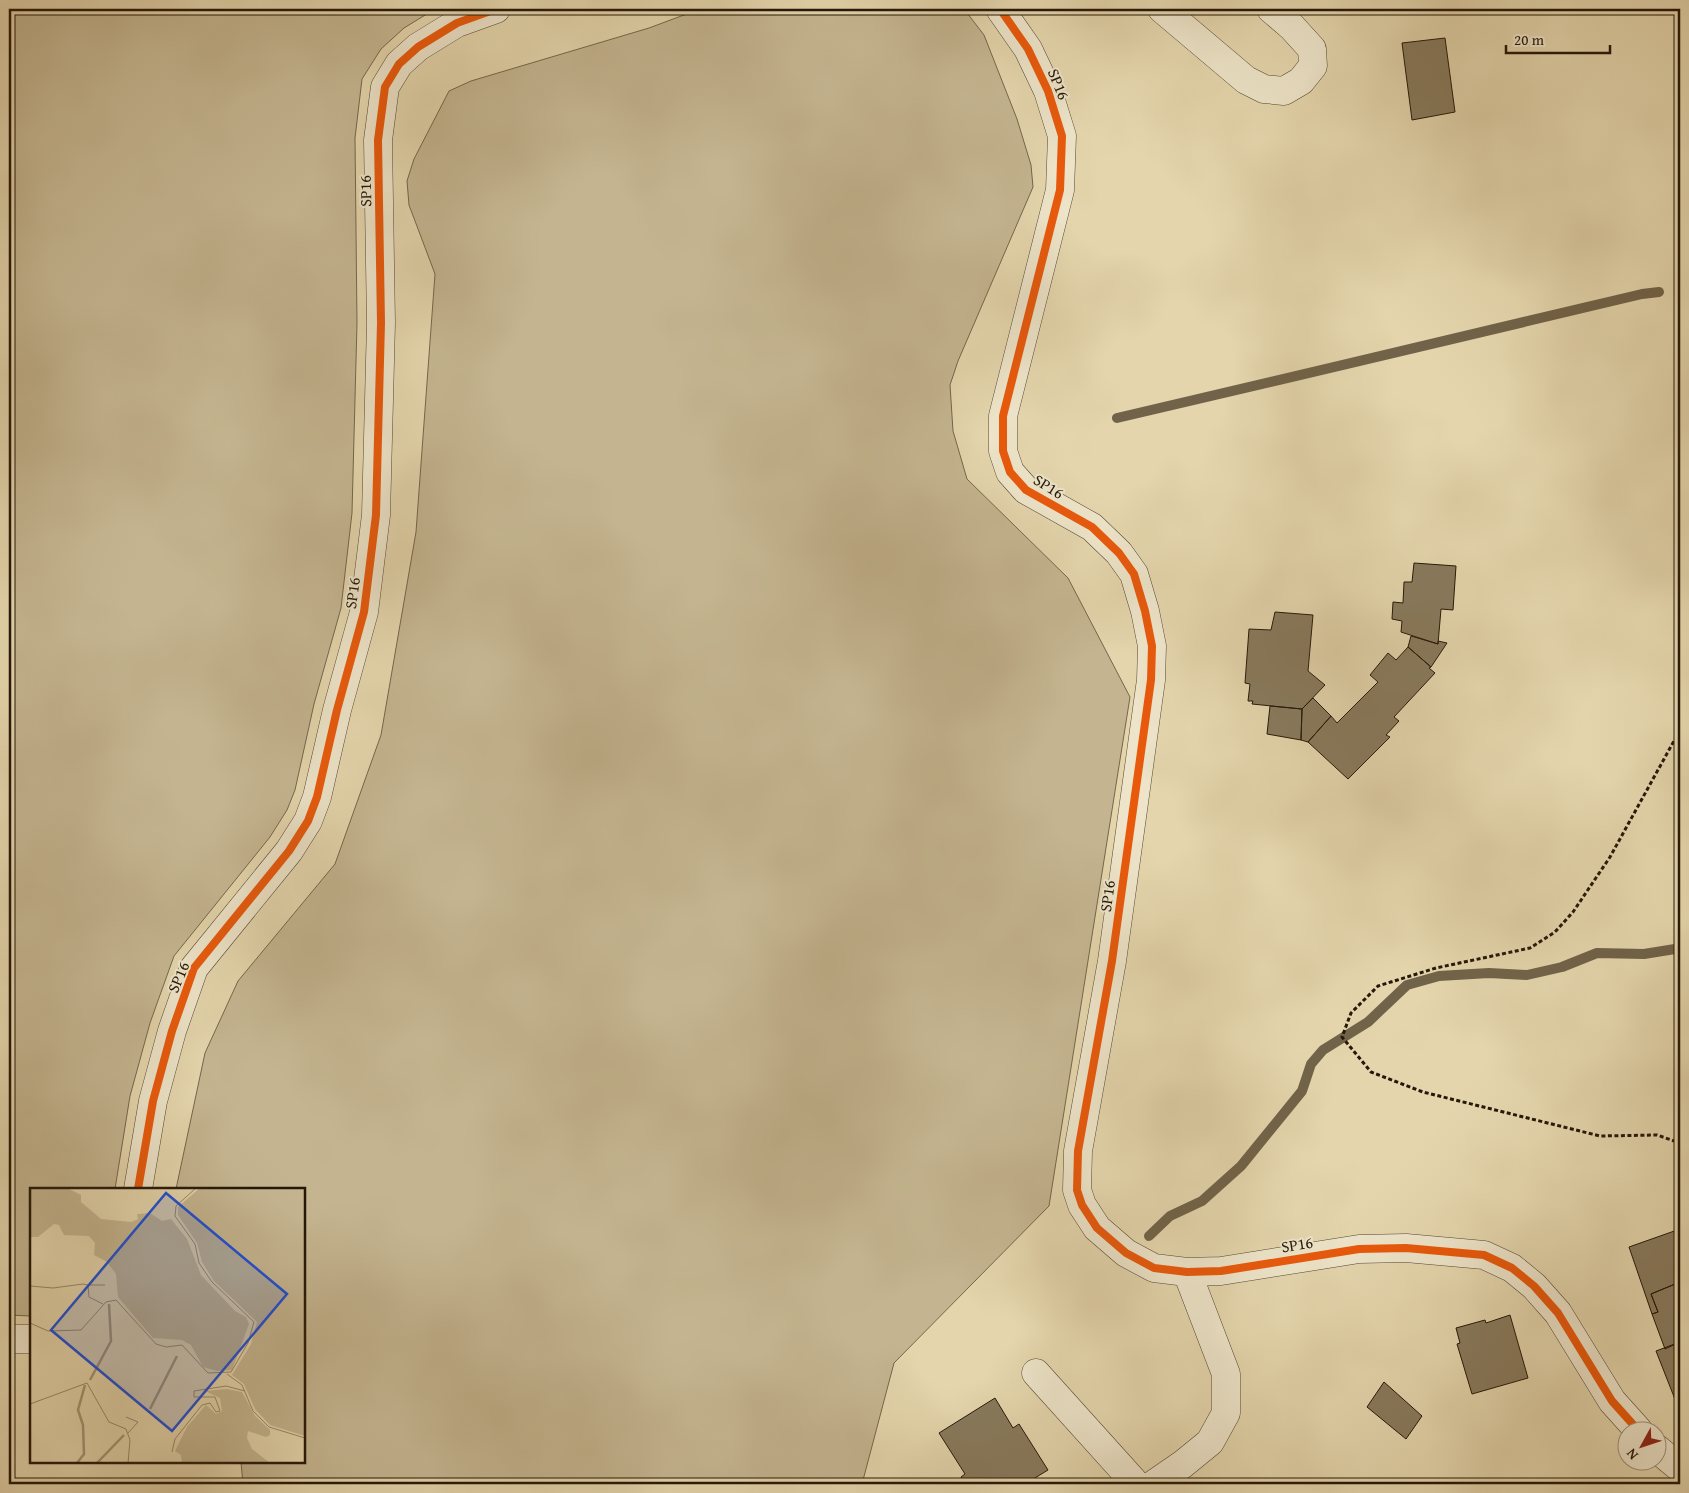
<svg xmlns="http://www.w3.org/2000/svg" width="1689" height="1493" viewBox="0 0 1689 1493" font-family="'Gentium Book Plus',serif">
<rect width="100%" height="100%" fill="#e4d5ac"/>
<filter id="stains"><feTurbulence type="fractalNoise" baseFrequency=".004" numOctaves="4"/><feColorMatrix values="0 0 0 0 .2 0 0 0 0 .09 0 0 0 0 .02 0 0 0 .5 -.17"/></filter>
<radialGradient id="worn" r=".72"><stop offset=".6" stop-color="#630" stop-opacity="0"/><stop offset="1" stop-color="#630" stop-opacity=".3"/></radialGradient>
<path fill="#c4b590" stroke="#74664c" d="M9 9H435L404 28 381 49 362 79 355 138 357 323 352 513 341 608 314 704 295 790 287 810 270 837 174 956 150 1023 130 1096 115 1189H31V1315L30 1316 9 1315Z
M700 9H964L984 35 1017 119 1031 165 1033 187 958 361 950 385 953 431 967 479 1068 578 1130 697 1049 1206 894 1363 862 1484H243L241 1462H304V1189H176L205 1053 238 981 335 864 381 735 416 532 435 274 409 205 407 181 414 159 449 91 471 81 649 28Z"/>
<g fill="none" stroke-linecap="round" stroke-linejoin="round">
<path stroke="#716349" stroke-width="10" d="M1117 418C1292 376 1467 337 1642 294L1659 292
M1149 1236 1170 1216 1202 1201 1241 1166 1302 1091 1311 1064 1323 1050 1368 1022 1407 985 1439 976 1489 973 1527 975 1562 967 1597 953 1644 954 1675 949 1680 947"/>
</g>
<path fill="#887a5d" stroke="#251808" d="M1445 38 1455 112 1412 120 1402 43Z
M1414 563 1456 566 1453 610 1441 609 1438 644 1401 632 1402 621 1392 619 1393 602 1403 603 1404 582H1412Z
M1275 612 1313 615 1308 671 1325 685 1302 709 1252 704 1253 701H1248L1250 684 1245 683 1249 629 1271 630Z
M1411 636 1438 644V641L1447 643 1431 667 1408 647Z
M1408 647 1431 667 1429 668 1435 673 1394 717 1399 721 1386 735 1390 737 1348 779 1308 742 1331 716 1337 723 1378 682 1370 675 1388 653 1396 660Z
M1313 698 1331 716 1308 742 1301 740 1302 709Z
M1270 706 1302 709 1301 740 1267 734Z
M1680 1229V1282L1651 1294 1658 1312 1652 1314 1629 1247Z
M1680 1282V1342L1665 1349 1652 1314 1658 1312 1651 1294Z
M1510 1315 1528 1378 1472 1394 1457 1344 1460 1343 1456 1328 1485 1320 1486 1323Z
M1680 1342V1412L1656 1351Z
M1384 1382 1422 1416 1406 1439 1367 1407Z
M995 1398 1013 1428 1019 1424 1048 1470 1025 1484H965L961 1477 965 1474 939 1433Z"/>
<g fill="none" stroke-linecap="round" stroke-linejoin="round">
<defs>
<path id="minor" d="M1000 9 1028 49 1048 91 1062 136 1060 190 1003 416V451L1010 472 1026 490 1092 527 1119 553 1134 574 1145 611 1152 646 1151 680 1112 961 1078 1151 1077 1190 1082 1205 1097 1228 1126 1253 1154 1268 1187 1272 1221 1271 1359 1249 1406 1248 1484 1255 1512 1268 1534 1286 1558 1313 1612 1401 1638 1430
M1162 9 1246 80 1264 89 1284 91 1301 81 1313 66 1312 49 1292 27 1271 9
M138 1189 153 1101 172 1031 194 968 289 851 308 821 317 797 337 710 364 612 376 515 381 323 378 140 385 87 399 64 418 47 457 23 496 9
M9 1339H31
M1036 1373 1136 1484
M1656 1448 1680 1468
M1154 1484 1183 1464 1210 1442 1226 1413V1374L1187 1272"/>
</defs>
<use href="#minor" stroke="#554731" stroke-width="29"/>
<path stroke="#251808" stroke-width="3" stroke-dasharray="4 2.5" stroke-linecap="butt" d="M1680 730 1610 857 1573 912 1555 932 1530 948 1436 968 1378 986 1351 1013 1342 1037 1371 1072 1423 1092 1600 1136 1657 1135 1680 1143"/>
<use href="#minor" stroke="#ede4c9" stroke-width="28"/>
<defs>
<path id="cycleway" d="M1000 9 1028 49 1048 91 1062 136 1060 190 1003 416V451L1010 472 1026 490 1092 527 1119 553 1134 574 1145 611 1152 646 1151 680 1112 961 1078 1151 1077 1190 1082 1205 1097 1228 1126 1253 1154 1268 1187 1272 1221 1271 1359 1249 1406 1248 1484 1255 1512 1268 1534 1286 1558 1313 1612 1401 1638 1430
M138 1189 153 1101 172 1031 194 968 289 851 308 821 317 797 337 710 364 612 376 515 381 323 378 140 385 87 399 64 418 47 457 23 496 9"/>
</defs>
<use href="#cycleway" stroke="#ede4c9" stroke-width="11"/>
<use href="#cycleway" stroke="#e8590c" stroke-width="8"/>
</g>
<g text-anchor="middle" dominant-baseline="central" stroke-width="4" stroke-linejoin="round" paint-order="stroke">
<g font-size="16" fill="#251808" stroke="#ede4c9">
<text transform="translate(1059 84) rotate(68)">SP16</text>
<text transform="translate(365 191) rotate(-91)">SP16</text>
<text transform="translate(1049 486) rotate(32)">SP16</text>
<text transform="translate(352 593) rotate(-82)">SP16</text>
<text transform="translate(1107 896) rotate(-82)">SP16</text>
<text transform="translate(178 977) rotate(-67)">SP16</text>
<text transform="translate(1297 1244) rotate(-9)">SP16</text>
</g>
</g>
<g transform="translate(30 1188)">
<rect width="275" height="275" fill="#e4d5ac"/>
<path d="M0 0H37L51 7V14L71 31 101 34 108 31 107 26 120 25 132 33 141 31 157 51 171 87 205 123 216 129 219 136 202 182 187 183 173 179 161 157 152 152 123 150 88 109 86 86 77 74 64 67 65 55 59 48 34 47 29 37 24 36 8 49H0ZM170 0H275V248L240 237 225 221 214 196 202 187 221 156 227 134 184 93 172 74 167 55 148 27V19ZM197 201 212 204 225 228 240 242V247L236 249 218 243 217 250 222 261 240 275H152L151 267 145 263 157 239 176 217 186 226 192 223 190 210 175 203Z" fill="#c4b590"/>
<path fill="none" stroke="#a39574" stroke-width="2.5" d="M60 192 81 153 79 116M120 221 147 168M47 275 54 266 53 237 48 222 55 197M67 275 94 247"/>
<path fill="none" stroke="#98896a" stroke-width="1" d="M58 97H75M0 98 23 100 53 96 58 97 59 109 73 116M0 135 18 143 51 142 76 114 86 112 126 156 136 159 152 157 178 185 201 184 218 155 224 134 182 94 169 75 165 56 145 28 146 18 166 0M197 186 212 197 223 223 239 239 275 250M0 216 57 195 79 234 96 241 100 252 98 275M96 229 108 234 98 245M142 264 145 251 172 217 180 215 186 224 190 223 185 209H164V203L196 198 215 203"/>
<path fill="#1d4ed8" fill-opacity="0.15" stroke="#1d4ed8" stroke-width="2.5" d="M136 5 257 106 142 243 21 142Z"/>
<rect width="275" height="275" fill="none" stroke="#251808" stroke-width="2.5"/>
</g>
<rect width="1689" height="1493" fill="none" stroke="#e4d5ac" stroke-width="30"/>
<rect x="10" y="10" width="1669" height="1473" fill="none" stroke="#251808" stroke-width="2.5"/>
<rect x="15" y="15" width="1659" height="1463" fill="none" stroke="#251808"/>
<g transform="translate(1642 1446) rotate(230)"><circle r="24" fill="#ede4c9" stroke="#9d927c"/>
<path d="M0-4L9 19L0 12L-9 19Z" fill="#8f2418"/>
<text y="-8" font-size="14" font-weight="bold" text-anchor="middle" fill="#251808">N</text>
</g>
<path d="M1506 45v8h104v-8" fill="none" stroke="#251808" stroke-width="2.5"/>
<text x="1514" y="45" font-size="15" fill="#251808" stroke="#ede4c9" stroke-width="4" paint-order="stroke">20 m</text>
<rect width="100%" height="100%" filter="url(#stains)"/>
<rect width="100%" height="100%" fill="url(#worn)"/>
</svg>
